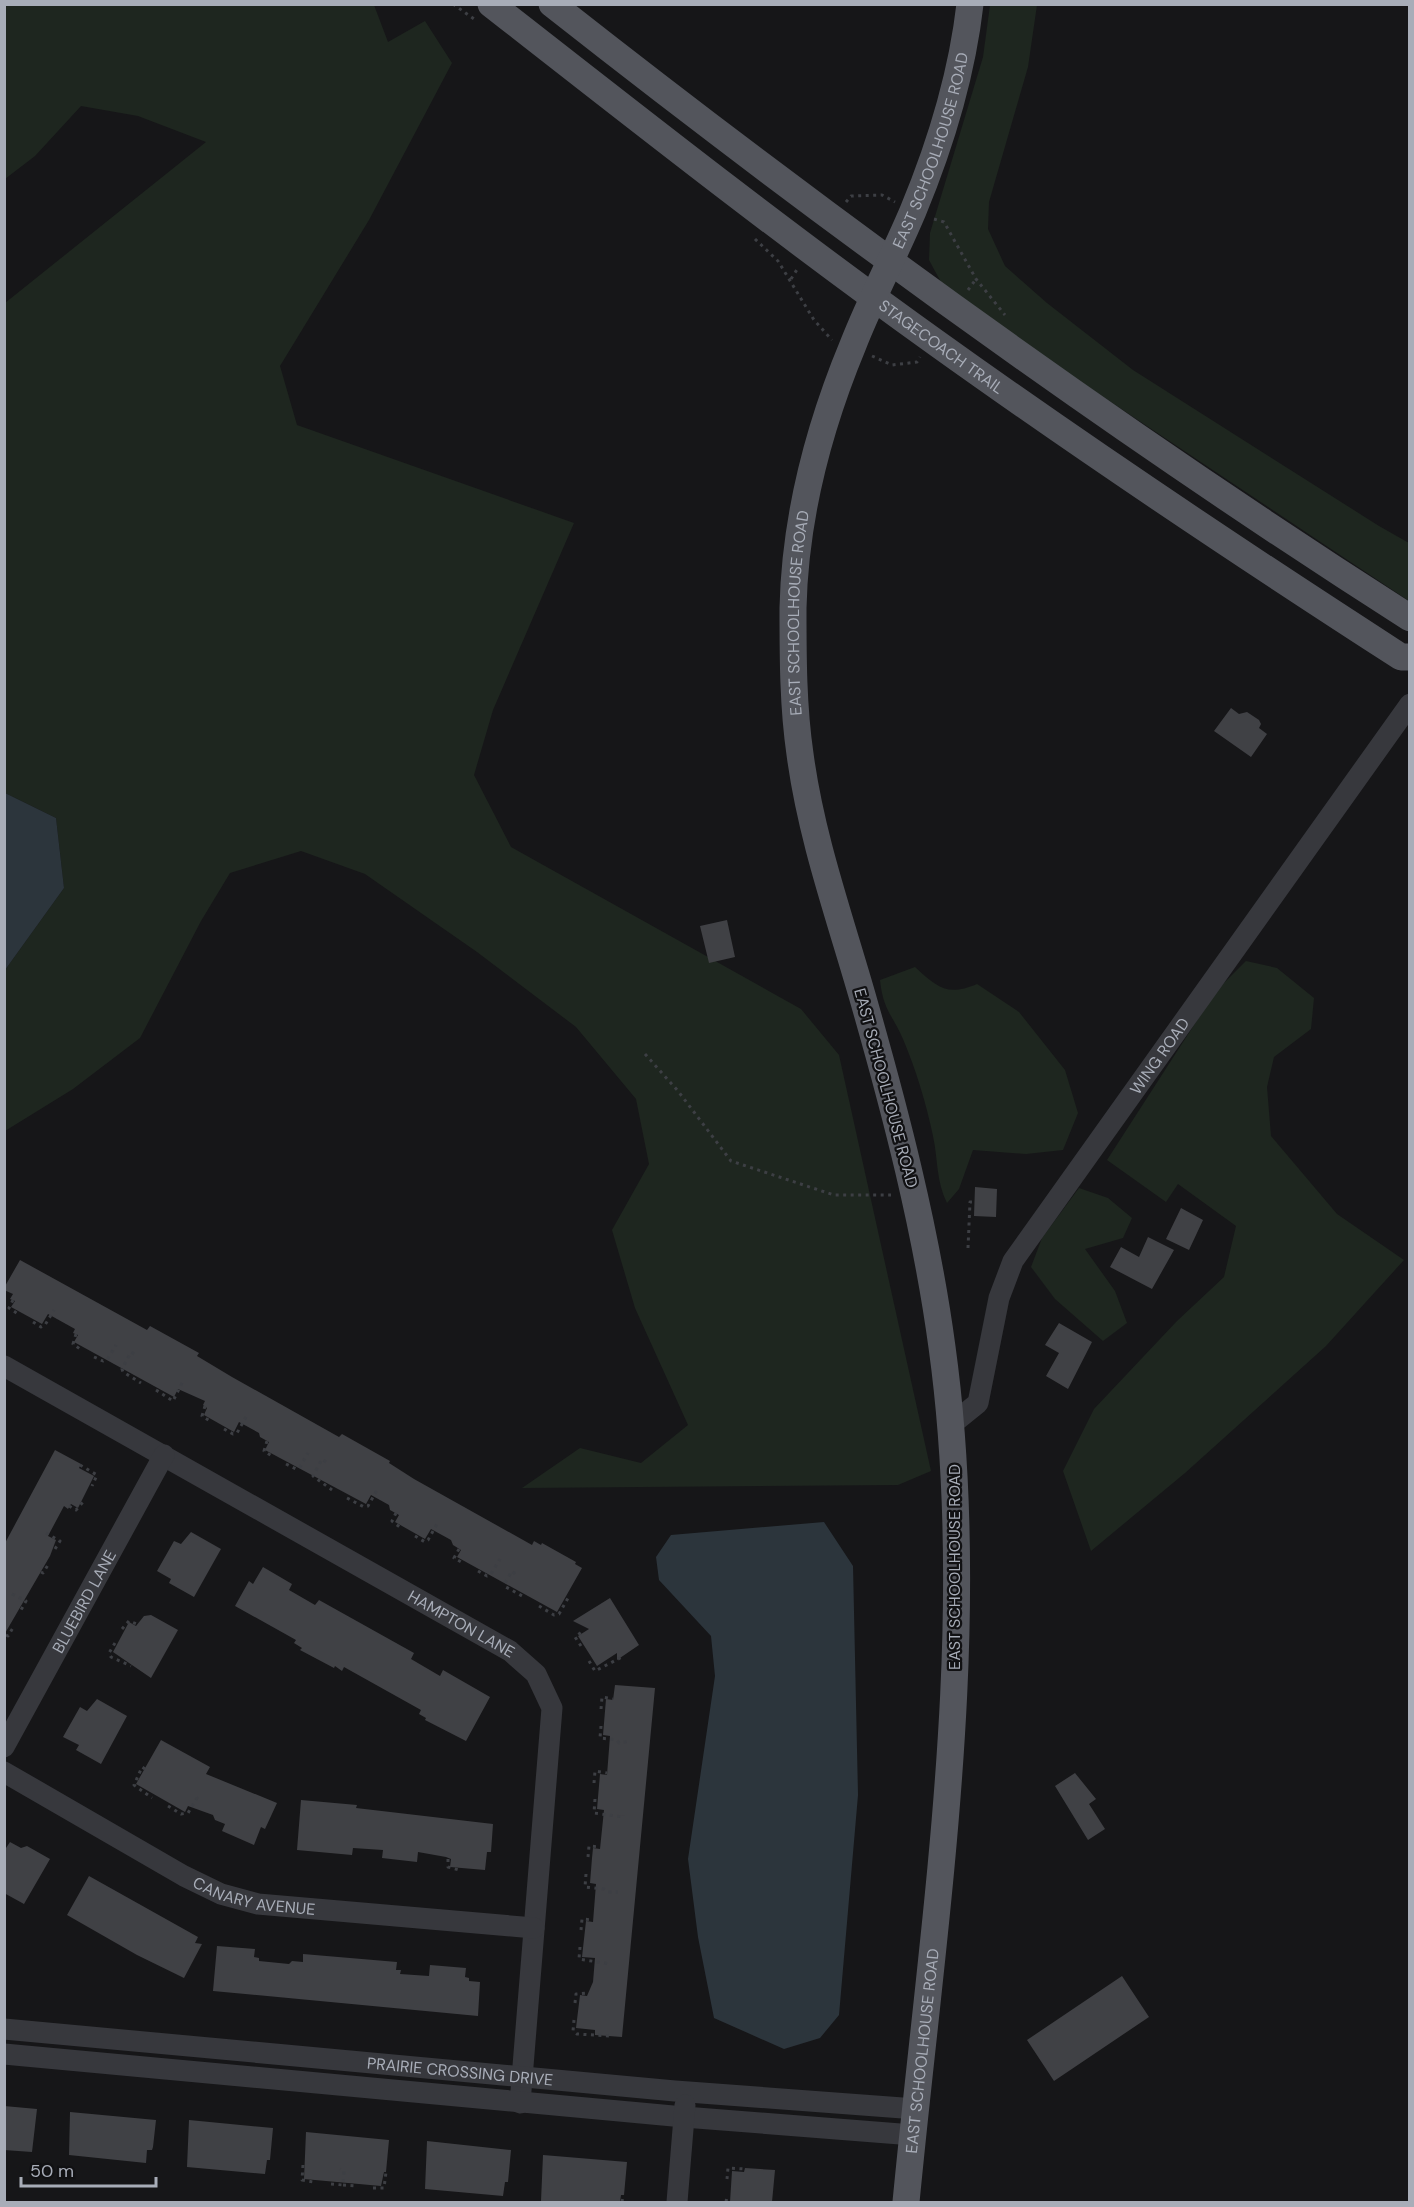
<svg xmlns="http://www.w3.org/2000/svg" width="1414" height="2207" viewBox="0 0 1414 2207" font-family="'DM Sans',sans-serif">
<rect width="100%" height="100%" fill="#161618"/>
<path fill="#1e261f" d="M5 5H374L388 42 425 21 452 63 369 220 280 366 297 425 574 523 493 710 474 775 511 847 801 1009 839 1055 931 1471 898 1485 522 1488 580 1448 641 1463 688 1425 635 1308 612 1230 649 1164 636 1099 576 1027 477 952 365 874 301 851 230 873 201 921 140 1038 73 1089 5 1131V970L64 888 56 818 5 793V303L206 142 138 116 81 106 35 156 5 179Z
M990 5H1037L1028 67 989 202 988 229 1005 266 1047 303 1133 370 1379 526 1409 543V601L1012 336 942 284 929 260 930 233 983 57Z
M1246 961 1277 968 1314 998 1311 1029 1274 1057 1267 1087 1271 1136 1337 1214 1404 1260 1326 1346 1185 1473 1091 1551 1063 1471 1094 1409 1177 1321 1224 1277 1236 1226 1178 1184 1166 1202 1107 1160 1216 991Z
M915 967C937 987 947 997 977 984L1019 1012 1065 1070 1078 1113 1063 1150 1026 1154 973 1150 959 1189 947 1203C936 1181 938 1159 933 1136 926 1103 916 1070 903 1039 892 1014 883 1010 880 980Z
M1079 1188 1108 1198 1132 1218 1123 1238 1085 1249 1115 1291 1127 1323 1103 1341 1055 1299 1031 1267 1042 1238Z"/>
<path fill="#2c353c" d="M5 793 56 818 64 888 5 970Z
M824 1522 853 1566 858 1795 839 2015 820 2038 784 2049 714 2018 698 1937 688 1859 715 1676 711 1636 659 1580 656 1557 671 1535Z"/>
<path fill="#404145" d="M1231 708 1239 714 1247 712 1259 720 1261 724 1259 728 1267 734 1251 757 1214 731Z
M727 920 735 957 709 963 700 926Z
M975 1187 997 1189 996 1217 974 1216Z
M1181 1208 1203 1220 1189 1250 1166 1239Z
M1148 1237 1174 1250 1152 1289 1110 1267 1121 1247 1139 1257Z
M20 1260 147 1330 150 1326 199 1353 197 1356 232 1377 339 1437 342 1434 390 1461 389 1463 414 1479 532 1545 534 1541 541 1545 542 1543 576 1562 575 1564 582 1568 557 1612 457 1557 461 1550 453 1545 451 1540 431 1529 425 1539 395 1522 399 1515 390 1510 389 1505 371 1495 366 1504 265 1450 269 1442 260 1437 259 1433 239 1422 234 1432 204 1415 207 1408 203 1405 205 1401 178 1389 174 1397 74 1342 78 1335 73 1333 75 1329 48 1314 42 1324 11 1307 15 1301 10 1299 13 1294 4 1290V1288Z
M1059 1323 1092 1342 1068 1389 1046 1376 1059 1353 1045 1345Z
M55 1450 81 1464 79 1468 94 1476 78 1508 71 1504 68 1509 64 1506 48 1536 56 1540 50 1556 4 1635V1545Z
M191 1532 221 1549 194 1597 169 1583 171 1579 157 1571 174 1541 181 1544Z
M263 1567 292 1584 289 1590 315 1605 319 1600 414 1653 411 1659 440 1676 443 1670 490 1697 466 1741 425 1720 426 1718 419 1714 421 1710 344 1667 342 1671 335 1666 334 1668 300 1650 302 1648 294 1643 296 1640 235 1606 249 1581 253 1584Z
M610 1598 639 1645 617 1660V1653L597 1666 578 1636 589 1629 573 1621Z
M151 1615 178 1630 151 1678 113 1652 129 1622 136 1626 144 1616Z
M615 1685 655 1688 622 2037 595 2035V2030L576 2028 580 1995 587 1996 593 1982 595 1958 582 1957 586 1921 593 1922 596 1884 590 1883 592 1858 593 1848 600 1849 604 1810 597 1809 600 1774 607 1775 610 1736 603 1735 606 1699 613 1700Z
M97 1699 127 1716 101 1764 76 1750 79 1745 63 1737 80 1707 87 1711Z
M161 1740 210 1767 206 1774 277 1803 265 1829 261 1827 254 1845 222 1831 225 1824 215 1820 213 1815 188 1806 185 1812 136 1784Z
M1075 1773 1096 1799 1089 1804 1105 1829 1088 1840 1055 1786Z
M301 1800 357 1805 356 1808 493 1824 491 1852H487L485 1870 450 1867 451 1859 446 1857 418 1852 417 1862 382 1858 383 1850 353 1848 352 1855 297 1850Z
M10 1842 21 1848 27 1846 50 1859 24 1904 4 1893V1851Z
M89 1876 198 1937 195 1943 202 1944 184 1978 137 1955 67 1915Z
M217 1946 255 1949 254 1957 259 1958V1961L289 1964 292 1961 303 1962V1954L397 1962 396 1970H401L400 1974 429 1976 430 1965 466 1968 465 1977 469 1978V1981L480 1982 478 2016 213 1991Z
M1122 1976 1149 2017 1054 2081 1027 2040Z
M4 2106 37 2109 32 2152 4 2150Z
M70 2112 156 2120 153 2147 152 2150H147L146 2163 69 2155Z
M189 2120 273 2128 270 2160H267L265 2174 187 2167Z
M306 2132 389 2140 386 2172H384L381 2186 304 2179Z
M427 2141 511 2150 508 2182H505L503 2196 425 2189Z
M543 2155 627 2162 624 2195H621L620 2202 541 2201Z
M745 2168 775 2170 772 2202H730L732 2171 744 2172Z"/>
<g fill="none" stroke-linecap="round" stroke-linejoin="round">
<path stroke="#3d3f44" stroke-width="3" stroke-dasharray="3 4.5" stroke-linecap="butt" d="M453 4 474 19
M846 202 851 196 882 195 895 202
M934 219 944 222 976 279 1005 315
M755 239 778 261 814 320 832 340
M791 279 798 268
M968 290 976 279
M872 356 892 365 917 362 920 357
M645 1054 678 1091 731 1161 834 1195H891
M968 1248 970 1202H975
M13 1300 9 1308 18 1314
M33 1322 41 1327 45 1325 54 1310
M76 1334 73 1344 80 1349
M134 1354 131 1352 122 1369 123 1372 141 1383
M94 1357 103 1361 107 1360 116 1345
M156 1390 173 1401 183 1381
M205 1406 202 1416 210 1421
M224 1429 233 1434 237 1433 246 1417
M267 1441 264 1451 272 1456
M326 1462 322 1459 313 1476 332 1490
M286 1464 296 1469 300 1467 308 1453
M80 1465 97 1475 92 1486
M347 1498 364 1507 368 1506 377 1490 374 1489
M69 1506 76 1510 84 1501
M396 1513 392 1521 401 1528
M46 1533 60 1541 55 1549
M415 1536 425 1542 428 1540 437 1524
M459 1549 454 1558 463 1563
M478 1571 487 1576 491 1574 500 1559
M41 1572 43 1573 48 1565
M515 1574 512 1571 505 1583 506 1587 524 1597
M12 1594 26 1601 21 1610
M539 1606 554 1615 559 1614 568 1598 566 1597
M122 1629 129 1621 137 1624
M6 1635 8 1636 14 1626
M115 1643 109 1653 111 1657 131 1666
M581 1646 575 1637 583 1631
M589 1661 595 1671 624 1656
M601 1709 602 1697 613 1699
M601 1726 600 1738 617 1740 619 1743 630 1741
M145 1769 142 1767 134 1785 152 1798
M594 1783 595 1771 607 1773
M595 1799 594 1813 623 1817V1815
M168 1806 181 1814 188 1813 197 1798 194 1796
M588 1857 589 1846 600 1847
M448 1859V1867L459 1870
M586 1874 585 1887 604 1889 608 1892H618
M581 1930 582 1919 593 1920
M580 1947 579 1959 610 1964
M575 2003 576 1994 588 1993
M574 2020 573 2031 577 2034 609 2036
M303 2165 302 2180 313 2182
M727 2179 728 2168 745 2169
M331 2184 343 2185 344 2171 340 2169
M343 2185 356 2186
M373 2188H384L386 2172
M622 2202 623 2195
M726 2202 727 2196"/>
<g stroke="#37383d" stroke-width="21">
<path id="s1" d="M4 1366 510 1651 536 1674 552 1708 520 2103"/>
<path id="s2" d="M952 1424 978 1403 999 1298 1013 1261 1410 704"/>
<path id="s3" d="M4 1747 164 1455"/>
<path id="s4" d="M4 1772 184 1876 221 1894 258 1904 534 1928"/>
<path id="s5" d="M4 2029 675 2091 916 2109"/>
<path d="M4 2054 684 2117 913 2135"/>
<path d="M677 2202 685 2105"/>
</g>
<g stroke="#53555c" stroke-width="27">
<path id="s6" d="M491 4C638 119 784 234 935 342 1087 451 1243 555 1401 657H1410"/>
<path d="M552 4C829 222 1113 428 1410 618"/>
<path id="s7" d="M906 2202C933 1921 981 1629 942 1347 926 1228 895 1110 862 995 839 915 811 837 800 754 793 706 793 657 793 608 795 519 819 427 853 345 871 299 894 256 913 211 940 146 962 74 970 4"/>
</g>
</g>
<g text-anchor="middle" dominant-baseline="central" stroke-width="4.5" stroke-linejoin="round" paint-order="stroke">
<g font-size="16" fill="#a8adb8" stroke="#111113">
<text stroke="none"><textPath href="#s7" startOffset="2096">EAST SCHOOLHOUSE ROAD</textPath></text>
<text stroke="none"><textPath href="#s6" startOffset="566">STAGECOACH TRAIL</textPath></text>
<text stroke="none"><textPath href="#s7" startOffset="1610">EAST SCHOOLHOUSE ROAD</textPath></text>
<text stroke="none"><textPath href="#s2" startOffset="432">WING ROAD</textPath></text>
<text transform="translate(886 1088) rotate(75)">EAST SCHOOLHOUSE ROAD</text>
<text transform="translate(954 1567) rotate(-90)">EAST SCHOOLHOUSE ROAD</text>
<text stroke="none"><textPath href="#s3" startOffset="166">BLUEBIRD LANE</textPath></text>
<text stroke="none"><textPath href="#s1" startOffset="525">HAMPTON LANE</textPath></text>
<text stroke="none"><textPath href="#s4" startOffset="282">CANARY AVENUE</textPath></text>
<text stroke="none"><textPath href="#s7" startOffset="152">EAST SCHOOLHOUSE ROAD</textPath></text>
<text stroke="none"><textPath href="#s5" startOffset="458">PRAIRIE CROSSING DRIVE</textPath></text>
</g>
</g>
<rect width="1414" height="2207" fill="none" stroke="#a8adb8" stroke-width="12"/>
<path d="M21 2177v9h135v-9" fill="none" stroke="#a8adb8" stroke-width="3"/>
<text x="30" y="2177" font-size="18" fill="#a8adb8" stroke="#111113" stroke-width="4.5" paint-order="stroke">50 m</text>
</svg>
